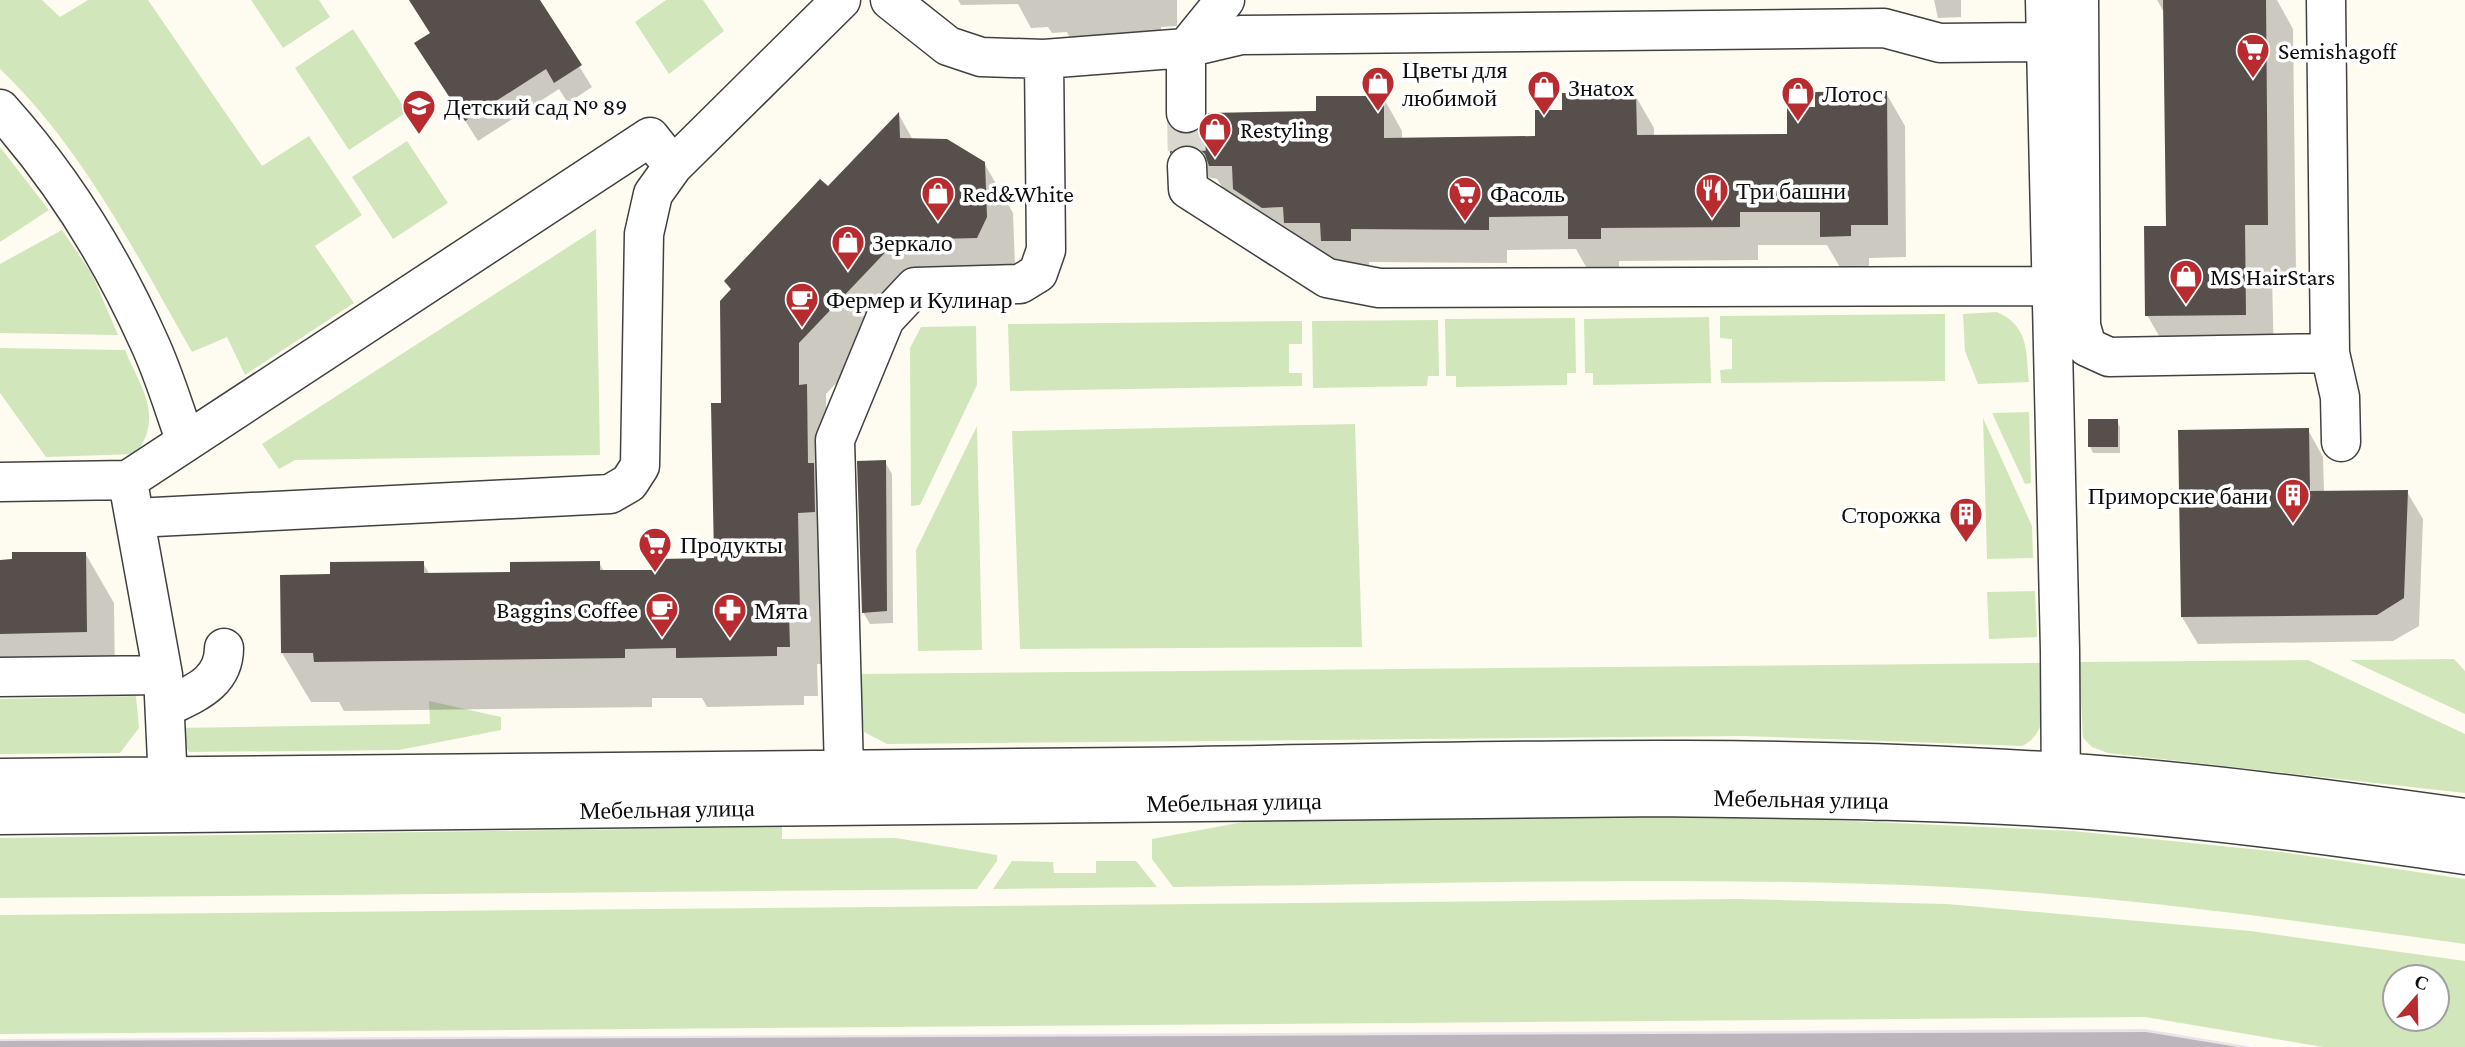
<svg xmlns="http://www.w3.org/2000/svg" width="2465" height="1047" viewBox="0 0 2465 1047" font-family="'Crimson Pro',serif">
<rect width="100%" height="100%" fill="#fefcf0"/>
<path fill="#ebe3ec" d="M2145 1029 2253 1047H0V1039Z"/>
<path fill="#d1e7bb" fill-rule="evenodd" d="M0 0H42L60 17 88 0H148L262 166 309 136 362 215 315 246 354 303 245 375 227 337 192 352C136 254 82 147 0 69Z
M251 0H319L330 17 283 48Z
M666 0H703L724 31 669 74 635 22Z
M353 29 407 112 349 150 295 68Z
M407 141 448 203 393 239 352 177Z
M0 147 49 210 0 242Z
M596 229 600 455 295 460 279 469 262 444Z
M62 230 92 274 118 335 0 333V264Z
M1997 312C2029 326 2026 351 2029 382L1978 384 1965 351 1963 314Z
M1945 314V381L1721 383 1720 370 1732 369V339L1720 338V316Z
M1709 317 1711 383 1593 385V373H1585L1584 319Z
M1575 318 1576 373H1567V385L1456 387V376H1446L1445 319Z
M1438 320 1439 376H1428L1427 386 1313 388 1312 321Z
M1302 321V344H1289V373H1302V386L1010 391 1008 324Z
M976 326 977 385 920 505 911 506 910 348 921 327Z
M0 348 125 350C141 388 164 415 136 454L46 457 0 393Z
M2029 412 2031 483 2025 484 1992 413Z
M1983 418 2032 526 2033 558 1987 559Z
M1355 424 1362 647 1020 649 1012 431Z
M977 426 982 650 918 651 916 550Z
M2035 591 2037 637 1989 639 1987 592Z
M2454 659 2465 671V714L2350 660Z
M2308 660 2465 734V793L2108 753 2092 747 2083 738 2079 662Z
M2043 663C2043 691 2052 732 2022 746L1742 736 887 744 864 732 858 674Z
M136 696 139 728 120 753 0 754V699Z
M429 701 501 717V730L399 750 189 752 173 728 430 724Z
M1737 816 2073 831 2281 852 2465 879V944C2293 920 2121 896 1948 887 1690 875 1431 884 1173 887L1152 859V839L1254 820Z
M782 827V839L896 838 997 855V861L977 889 0 898V838Z
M1012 861 1053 862 1054 873H1096V861H1136L1157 887 993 889Z
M1738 899 1947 904 2251 931 2465 961V1047H2323L2145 1017 0 1034V915ZM2395 977H2437V1019H2395Z"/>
<path fill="#0003" d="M409 0H538L592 87 568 103 559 89 478 141 429 64 431 34Z
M958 0H1177V26L1161 27V32L1070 38 1067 32 1052 33 1048 27 1031 28 1018 4 961 5Z
M1934 0H1961V17L1938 18Z
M2157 0H2277L2293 29 2296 275H2272L2274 364 2176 365 2147 315 2167 228 2165 14Z
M1886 93 1905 126 1906 257 1869 258V269H1841L1827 245H1758V260L1619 261V272H1589L1576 249 1507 250V263L1369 262V274H1342L1331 256H1305L1254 222 1241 199H1230L1217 179 1207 177 1190 185 1171 153V129L1186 137 1383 97 1402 131V139L1537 138 1564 111 1635 95 1654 128V137L1789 136 1817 108Z
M899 115 913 140 984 163 1013 213 1015 267 925 289 826 394 827 664H817L818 696H804V705L707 707 702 698H652V707L344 711 339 702H311L282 653 423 563 430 575 512 573 599 562 604 572H659L715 560 731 290 726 281 828 189Z
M2117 421 2120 427V453H2093L2090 446Z
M2308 430 2323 457 2324 493 2407 492 2423 519 2419 626 2393 641 2198 644 2182 617Z
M885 462 892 474 893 623 870 624 863 612Z
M85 553 114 603 115 682 0 689V561Z
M2146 1032 2238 1047H0V1041Z"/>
<path fill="#564f4b" d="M409 0H540L582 65 554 83 546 69 465 121 414 43 430 33Z
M2163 0H2266L2268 225H2245L2246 315 2145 316 2144 226H2166Z
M1887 91 1888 225H1851V236L1820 237V212H1740V227L1601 228V239H1568V216L1489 217V230L1351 229V241H1321L1320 223H1284L1283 207 1262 208 1233 189 1232 166H1209L1205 154 1196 146 1187 144 1176 147 1170 154V127L1187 135 1196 132 1205 124 1208 113 1316 111V96H1384V138L1535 136V110H1562V93H1636L1637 135 1787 134V107H1815V92Z
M899 112 900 138 947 139 985 162 987 217 977 238 897 240 799 343V385L807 384 808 463H814L815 512 798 513 800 615H789L790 647H777V656L676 658V648L625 649V658L314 662 313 653H281L280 575 330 574V562L424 561V573L510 572V562L600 561V570H658V559L714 558 711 403H721L720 301 731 289 724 281 820 179 828 186Z
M2088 419H2118V447H2088Z
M2309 428 2310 491 2408 490 2404 598 2377 615 2181 617 2178 430Z
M886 460 887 611 862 613 857 461Z
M12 552H86L87 632 0 634V560L12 559Z"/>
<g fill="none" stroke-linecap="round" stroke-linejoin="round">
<path stroke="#dad8ce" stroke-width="38" stroke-dasharray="38 19" stroke-linecap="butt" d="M1186 113 1187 166"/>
<defs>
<path id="minor" d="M890 0 948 46 981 57 1044 59 1186 48 1241 35 1884 28 1940 43 2046 42
M2045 0 2060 651 2061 796
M2079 0 2081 326 2087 347 2109 357 2330 353
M2326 0 2330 353 2340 397 2341 442
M0 109C62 178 111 257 149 342 164 374 174 409 186 442
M1186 113V48L1225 0
M1187 166 1188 189 1327 278 1379 288 2051 286
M0 482 128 480 650 137 673 166
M130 493 163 675 169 804
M135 518 610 494 629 483 640 466 644 234 653 194 673 166 841 0
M0 677 163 675
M165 708C192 694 224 684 224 648
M844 771 835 440 885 319 915 287 1020 284 1038 273 1046 250 1044 59
M0 778C376 776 752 773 1129 767 1438 763 1749 751 2058 772 2194 781 2330 799 2465 818
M0 815 1664 797C1796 799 1928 800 2060 808 2196 817 2331 835 2465 855"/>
</defs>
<use href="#minor" stroke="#414141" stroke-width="41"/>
<use href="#minor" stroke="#fff" stroke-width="38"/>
</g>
<defs>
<symbol id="supermarket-pin" viewBox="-11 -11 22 30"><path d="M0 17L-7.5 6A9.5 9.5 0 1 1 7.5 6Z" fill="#b82c30" stroke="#fff"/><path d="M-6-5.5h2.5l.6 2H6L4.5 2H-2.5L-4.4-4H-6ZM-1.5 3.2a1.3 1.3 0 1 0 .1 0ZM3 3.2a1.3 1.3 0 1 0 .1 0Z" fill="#fff"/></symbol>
<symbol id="shop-pin" viewBox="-11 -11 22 30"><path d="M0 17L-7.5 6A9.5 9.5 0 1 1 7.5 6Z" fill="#b82c30" stroke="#fff"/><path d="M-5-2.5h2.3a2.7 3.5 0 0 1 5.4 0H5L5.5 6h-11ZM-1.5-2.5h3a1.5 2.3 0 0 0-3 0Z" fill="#fff"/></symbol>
<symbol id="school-pin" viewBox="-11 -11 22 30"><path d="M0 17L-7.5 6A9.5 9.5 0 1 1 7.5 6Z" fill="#b82c30" stroke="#fff"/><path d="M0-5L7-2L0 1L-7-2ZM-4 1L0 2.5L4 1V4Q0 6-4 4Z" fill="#fff"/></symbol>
<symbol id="restaurant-pin" viewBox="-11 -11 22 30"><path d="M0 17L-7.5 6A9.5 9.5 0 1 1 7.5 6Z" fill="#b82c30" stroke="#fff"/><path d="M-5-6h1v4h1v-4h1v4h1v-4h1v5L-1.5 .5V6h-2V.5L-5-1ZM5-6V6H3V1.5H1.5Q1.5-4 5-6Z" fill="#fff"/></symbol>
<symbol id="cafe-pin" viewBox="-11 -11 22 30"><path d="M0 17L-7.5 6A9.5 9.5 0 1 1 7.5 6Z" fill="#b82c30" stroke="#fff"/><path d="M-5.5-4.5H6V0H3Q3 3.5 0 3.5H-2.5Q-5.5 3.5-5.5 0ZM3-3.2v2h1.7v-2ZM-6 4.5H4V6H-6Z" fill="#fff"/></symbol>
<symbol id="building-pin" viewBox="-11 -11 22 30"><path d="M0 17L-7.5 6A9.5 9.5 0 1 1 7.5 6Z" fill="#b82c30" stroke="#fff"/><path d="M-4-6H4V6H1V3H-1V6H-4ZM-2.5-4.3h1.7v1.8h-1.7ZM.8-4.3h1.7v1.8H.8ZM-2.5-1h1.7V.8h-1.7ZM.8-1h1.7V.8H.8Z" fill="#fff"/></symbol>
<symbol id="pharmacy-pin" viewBox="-11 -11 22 30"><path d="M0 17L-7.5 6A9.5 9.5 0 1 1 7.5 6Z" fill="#b82c30" stroke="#fff"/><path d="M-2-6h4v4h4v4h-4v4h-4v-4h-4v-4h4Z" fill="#fff"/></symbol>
</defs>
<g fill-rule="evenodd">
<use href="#supermarket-pin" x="2234" y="31" width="38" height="52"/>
<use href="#shop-pin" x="1359" y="64" width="38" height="52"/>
<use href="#shop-pin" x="1525" y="68" width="38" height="52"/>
<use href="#shop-pin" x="1779" y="74" width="38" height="52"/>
<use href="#school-pin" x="400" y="87" width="38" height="52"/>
<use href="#shop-pin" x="1196" y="110" width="38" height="52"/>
<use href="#restaurant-pin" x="1693" y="171" width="38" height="52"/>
<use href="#shop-pin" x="919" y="174" width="38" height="52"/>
<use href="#supermarket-pin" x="1446" y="174" width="38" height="52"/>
<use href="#shop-pin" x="829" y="223" width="38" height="52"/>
<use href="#shop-pin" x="2167" y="257" width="38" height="52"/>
<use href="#cafe-pin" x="783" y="280" width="38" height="52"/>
<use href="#building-pin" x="2274" y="476" width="38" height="52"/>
<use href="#building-pin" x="1947" y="495" width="38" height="52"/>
<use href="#supermarket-pin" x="636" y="525" width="38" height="52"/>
<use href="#cafe-pin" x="643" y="590" width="38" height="52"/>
<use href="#pharmacy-pin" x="711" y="591" width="38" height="52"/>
</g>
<g text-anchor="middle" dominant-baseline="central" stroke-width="7" stroke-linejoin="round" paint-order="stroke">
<g font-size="24" fill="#0e0e0e" stroke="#fff" text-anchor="start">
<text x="2278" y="50">Semishagoff</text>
<text x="1402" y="69">Цветы для<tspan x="1402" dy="28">любимой</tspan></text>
<text x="1568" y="87">Знаtox</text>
<text x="1822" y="93">Лотос</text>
<text x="444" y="106">Детский сад № 89</text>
<text x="1240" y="129">Restyling</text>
<text x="1736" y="190">Три башни</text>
<text x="962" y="193">Red&amp;White</text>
<text x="1490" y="193">Фасоль</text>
<text x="872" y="242">Зеркало</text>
<text x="2210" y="276">MS HairStars</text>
<text x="826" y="299">Фермер и Кулинар</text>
<text x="2268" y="495" text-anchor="end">Приморские бани</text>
<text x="1941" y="514" text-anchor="end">Сторожка</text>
<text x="680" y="544">Продукты</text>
<text x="638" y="609" text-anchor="end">Baggins Coffee</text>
<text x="754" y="610">Мята</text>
</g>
<g font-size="24" fill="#0e0e0e" stroke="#fff">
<text transform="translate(1801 799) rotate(1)">Мебельная улица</text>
<text transform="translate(1234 802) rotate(-1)">Мебельная улица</text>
<text transform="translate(667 809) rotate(-1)">Мебельная улица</text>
</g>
</g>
<g transform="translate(2416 998) rotate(20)"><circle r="33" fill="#ffffff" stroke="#9f9f9f" stroke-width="2"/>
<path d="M0-5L12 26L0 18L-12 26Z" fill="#b82c30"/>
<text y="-10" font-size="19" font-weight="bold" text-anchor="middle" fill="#0e0e0e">С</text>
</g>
</svg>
